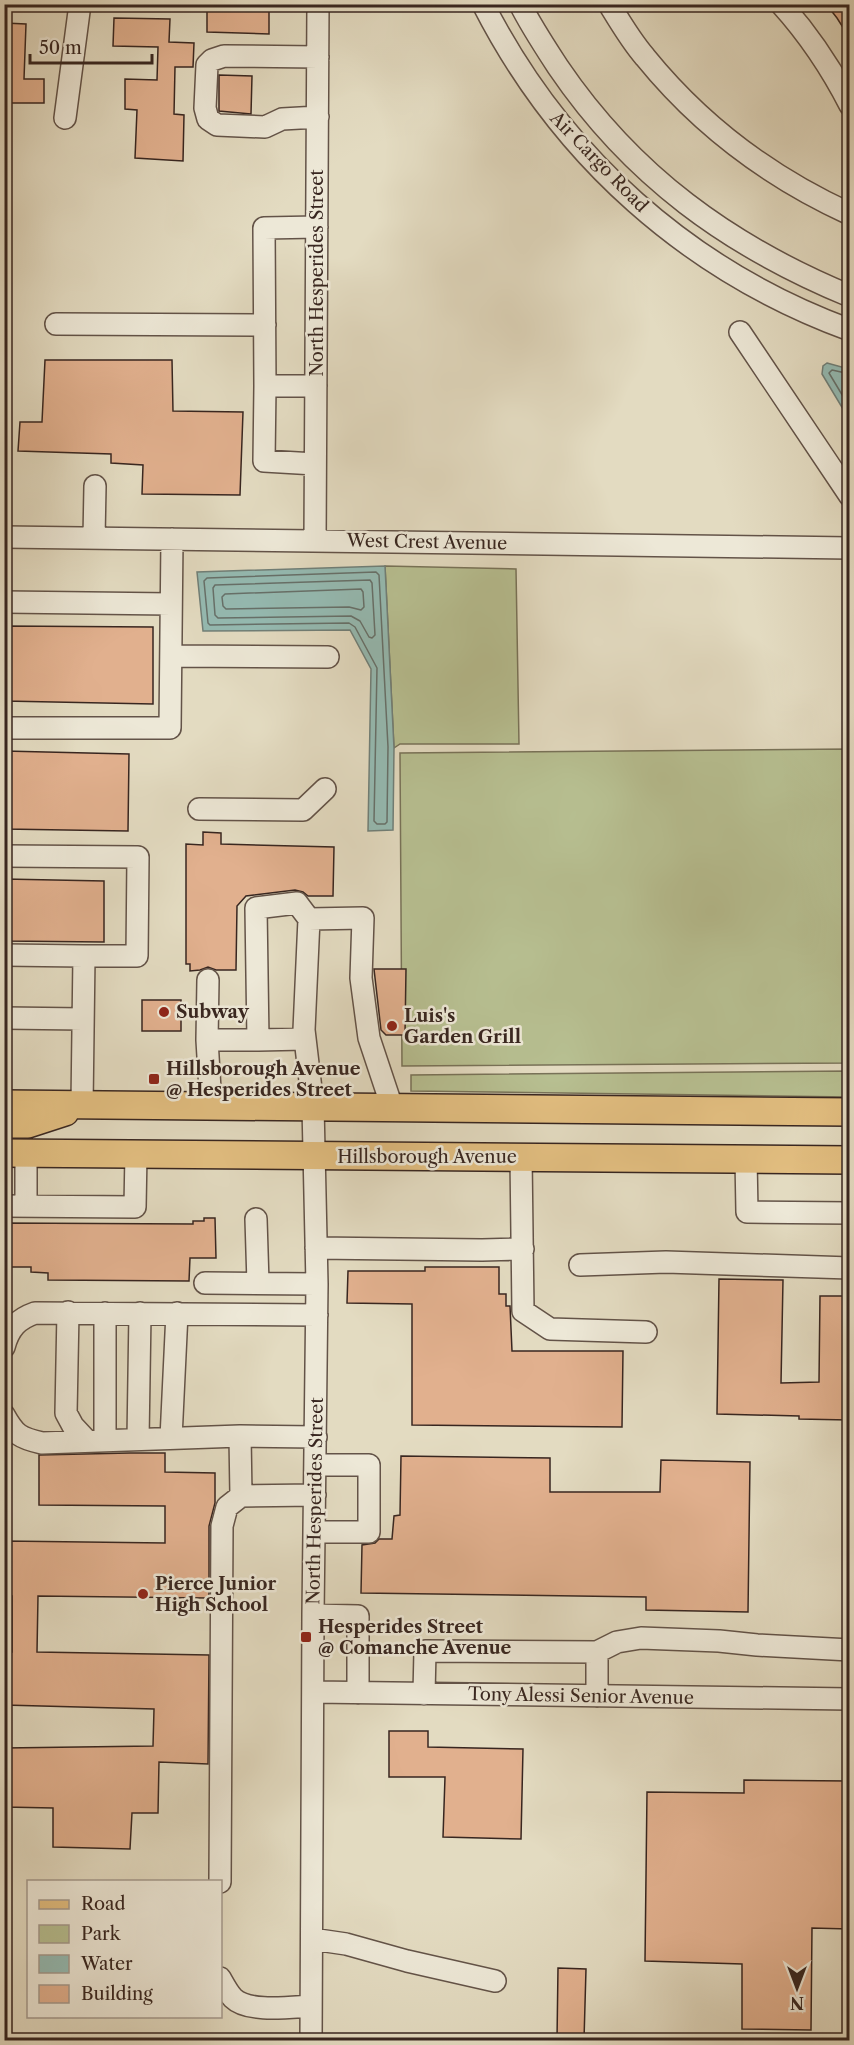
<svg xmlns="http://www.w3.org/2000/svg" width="854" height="2045" viewBox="0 0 854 2045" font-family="'Libre Caslon Text',serif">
<rect width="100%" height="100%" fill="#e3dbc1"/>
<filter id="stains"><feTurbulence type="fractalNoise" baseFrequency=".00333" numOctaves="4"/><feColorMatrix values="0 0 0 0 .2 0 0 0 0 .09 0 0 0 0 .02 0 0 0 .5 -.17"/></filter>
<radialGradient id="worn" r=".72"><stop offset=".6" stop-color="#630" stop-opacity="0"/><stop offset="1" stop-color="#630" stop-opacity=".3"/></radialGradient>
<path fill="#b7bf91" stroke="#787258" stroke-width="1.5" d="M385 566 516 569 519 744H400L394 748Z
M849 749V1063L402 1066 400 753Z
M849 1071V1097L411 1091V1075Z"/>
<path fill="#95bbb3" stroke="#707f78" stroke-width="1.5" d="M827 363 849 369V419L822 374 823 366Z
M385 566 394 748 393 830 368 831 371 669 350 630 203 631 197 572Z"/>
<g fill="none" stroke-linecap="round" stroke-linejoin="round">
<path stroke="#66706a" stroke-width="1.5" d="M850 374 832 370 829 373 850 408
M376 572 379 575 388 747 387 822 385 824H377L374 821 377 668 355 627 349 623 210 625 208 623 204 581 207 578Z
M370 580 372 583 375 635 372 638 369 637 360 621 351 616 218 618 215 615 213 588 215 585Z
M361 589 363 592 364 607 361 610 349 607 226 609 223 606 222 597 225 594Z"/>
</g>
<path fill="#e1b08e" stroke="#382620" stroke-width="1.5" d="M207 4H269V34L207 32Z
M826 4H849V37L837 18Z
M114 18 170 19 169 42 194 43 193 67H175L174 114 184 115 183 161 135 158 137 110 125 109V79L157 80 158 47 113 46Z
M4 23 26 24 24 79H44V103H4Z
M219 75 252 76 251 114 219 111Z
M45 360H172L173 411 243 412 240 495 142 494 143 465 111 463V454L18 451 20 422H42Z
M4 626 153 627V704L4 701Z
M4 751 129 754 128 831 4 829Z
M203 832 221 833V844L334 847 333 896H308L303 892 295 890 246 896 237 906 236 970H216L208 967 200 970 190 971V964H186V844L203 845Z
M4 879 104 881V942L4 941Z
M374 969H406L405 1035H386L381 1030Z
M142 1000H181V1031H142Z
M204 1218H215L216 1258H190L189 1281 48 1280V1273L31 1272V1267H4V1223L193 1224V1221H204Z
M425 1267H499V1294H506V1306H510L512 1351H623L622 1427 412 1425V1304L347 1303 348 1271H425Z
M719 1279 783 1280 781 1383 819 1382 820 1296H849V1420L799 1419V1416L717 1414Z
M130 1453H165V1472L215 1473V1503L209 1526V1598L38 1596 37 1652 209 1655 208 1764 159 1762 158 1813H132L130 1849 53 1847V1808L4 1807V1748L153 1746 154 1709 4 1705V1652H12V1596L4 1595V1541L165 1543V1506L39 1505V1455Z
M401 1456 550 1458V1492H660L661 1460 750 1462 748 1612 646 1610V1597L361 1593 362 1545 375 1543 379 1539H392L394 1516 400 1515Z
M389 1731H428V1747L523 1749 521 1839 443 1837 445 1777H389Z
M744 1780 849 1781V1929L812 1928 811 2030 742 2029V1964L645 1961 647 1792 744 1793Z
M558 1968 586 1969 584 2040H557Z"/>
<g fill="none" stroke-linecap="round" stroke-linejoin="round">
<defs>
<path id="minor" d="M483 4C561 157 689 271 850 330
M520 4C531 26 545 47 558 67 632 176 729 246 850 296
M609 4C620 22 631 41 645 57 701 126 769 177 850 214
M781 4C809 35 831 68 850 105
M318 117 282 119 265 127 217 125 208 119 205 108 207 65 212 60 224 56 318 57
M65 118 80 4
M56 324 265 325
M740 332 850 496
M265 386 264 228 317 227
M315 464 264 461 265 386H316
M4 537 850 548
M94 538 95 486
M315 541 318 4
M4 602 171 604
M171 656 328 657
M4 728H170L172 539
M199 809 303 810 325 789
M4 856 138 857 137 956H84L82 1105
M309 919 363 918 361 978 369 1038 392 1107
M4 955 84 956
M4 1018 83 1019
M207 1040 208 980
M258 1040 305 1039
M211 1106 207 1040H258L256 908 297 903 309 919 304 1030 313 1106 317 1284 313 1615 311 2040
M26 1153V1205
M521 1157 523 1311 550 1329 646 1332
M746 1159 747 1212 850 1213
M4 1206 135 1207 136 1154
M256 1219 258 1283
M316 1248 482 1250 523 1249
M580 1265 666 1262 850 1268
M205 1283 317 1284
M68 1312 66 1413 73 1426 87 1441
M105 1313V1440
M4 1347C9 1328 18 1319 35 1313L317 1315
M4 1415C15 1435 20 1438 42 1443L240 1436 316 1437
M240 1436 241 1496 315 1495
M171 1438 177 1313
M138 1439 140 1313
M315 1532H369V1465H316
M313 1615 358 1616V1693
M597 1652 617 1642 641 1638 719 1641 757 1645 850 1650
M313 1692 850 1699
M424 1694 425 1651 597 1652V1696
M220 1882 222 1526 227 1507 241 1496
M312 1939 346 1944 407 1961 495 1981
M220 1978C224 1985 228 1993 233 1998 248 2013 291 2007 311 2006"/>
<path id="major" d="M4 1104 850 1112
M4 1124H28L65 1112
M4 1153 850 1160"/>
</defs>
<use href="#minor" stroke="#635348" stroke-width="24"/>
<use href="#major" stroke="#382620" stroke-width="30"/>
<use href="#minor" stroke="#ede8d7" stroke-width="21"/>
<use href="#major" stroke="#e2be80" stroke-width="27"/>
</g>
<g fill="#8f2418" stroke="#ede8d7" stroke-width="2">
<circle cx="164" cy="1012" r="6"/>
<circle cx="392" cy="1026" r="6"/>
<rect x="148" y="1073" width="12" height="12" rx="3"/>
<circle cx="143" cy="1594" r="6"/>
<rect x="300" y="1631" width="12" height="12" rx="3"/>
</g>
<g text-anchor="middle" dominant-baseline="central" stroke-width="5" stroke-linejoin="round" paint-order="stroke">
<g font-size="18" fill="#382620" stroke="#ede8d7">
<text transform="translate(599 162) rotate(46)">Air Cargo Road</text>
<text transform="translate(317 273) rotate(-90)">North Hesperides Street</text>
<text transform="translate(427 542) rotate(1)">West Crest Avenue</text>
<text x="427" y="1157">Hillsborough Avenue</text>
<text transform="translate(315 1501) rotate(-89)">North Hesperides Street</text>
<text transform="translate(581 1696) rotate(1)">Tony Alessi Senior Avenue</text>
</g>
<g font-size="18" font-weight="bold" fill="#382620" stroke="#ede8d7" text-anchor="start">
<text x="176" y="1012">Subway</text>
<text x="404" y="1016">Luis's<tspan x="404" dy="21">Garden Grill</tspan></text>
<text x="166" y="1069">Hillsborough Avenue<tspan x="166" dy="21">@ Hesperides Street</tspan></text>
<text x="155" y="1584">Pierce Junior<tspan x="155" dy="21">High School</tspan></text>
<text x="318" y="1627">Hesperides Street<tspan x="318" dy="21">@ Comanche Avenue</tspan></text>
</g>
</g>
<rect width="854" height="2045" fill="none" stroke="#e3dbc1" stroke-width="24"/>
<rect x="6" y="6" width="842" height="2033" fill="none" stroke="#382620" stroke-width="3"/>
<rect x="12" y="12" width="830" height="2021" fill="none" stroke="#382620" stroke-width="1.5"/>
<rect x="27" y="1880" width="195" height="138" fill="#ede8d7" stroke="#a59a8e" stroke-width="1.5"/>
<rect x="39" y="1900" width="30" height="9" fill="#e2be80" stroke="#a59a8e" stroke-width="1.5"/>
<text x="81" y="1910" font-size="18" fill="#382620">Road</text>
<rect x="39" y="1925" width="30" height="18" fill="#b7bf91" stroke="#a59a8e" stroke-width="1.5"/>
<text x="81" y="1940" font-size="18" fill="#382620">Park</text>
<rect x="39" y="1955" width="30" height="18" fill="#95bbb3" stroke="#a59a8e" stroke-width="1.5"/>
<text x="81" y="1970" font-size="18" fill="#382620">Water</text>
<rect x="39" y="1985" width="30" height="18" fill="#e1b08e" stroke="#a59a8e" stroke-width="1.5"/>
<text x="81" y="2000" font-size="18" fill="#382620">Building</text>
<g transform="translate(797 1988) rotate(180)" stroke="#ede8d7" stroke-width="4.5" paint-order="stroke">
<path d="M0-4.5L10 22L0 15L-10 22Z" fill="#382620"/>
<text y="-9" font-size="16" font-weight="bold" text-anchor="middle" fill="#382620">N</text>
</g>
<path d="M30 54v9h122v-9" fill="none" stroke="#382620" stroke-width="3"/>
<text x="39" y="54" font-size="18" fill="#382620" stroke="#ede8d7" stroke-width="4.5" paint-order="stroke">50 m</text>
<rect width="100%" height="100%" filter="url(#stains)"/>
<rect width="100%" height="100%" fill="url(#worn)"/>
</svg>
